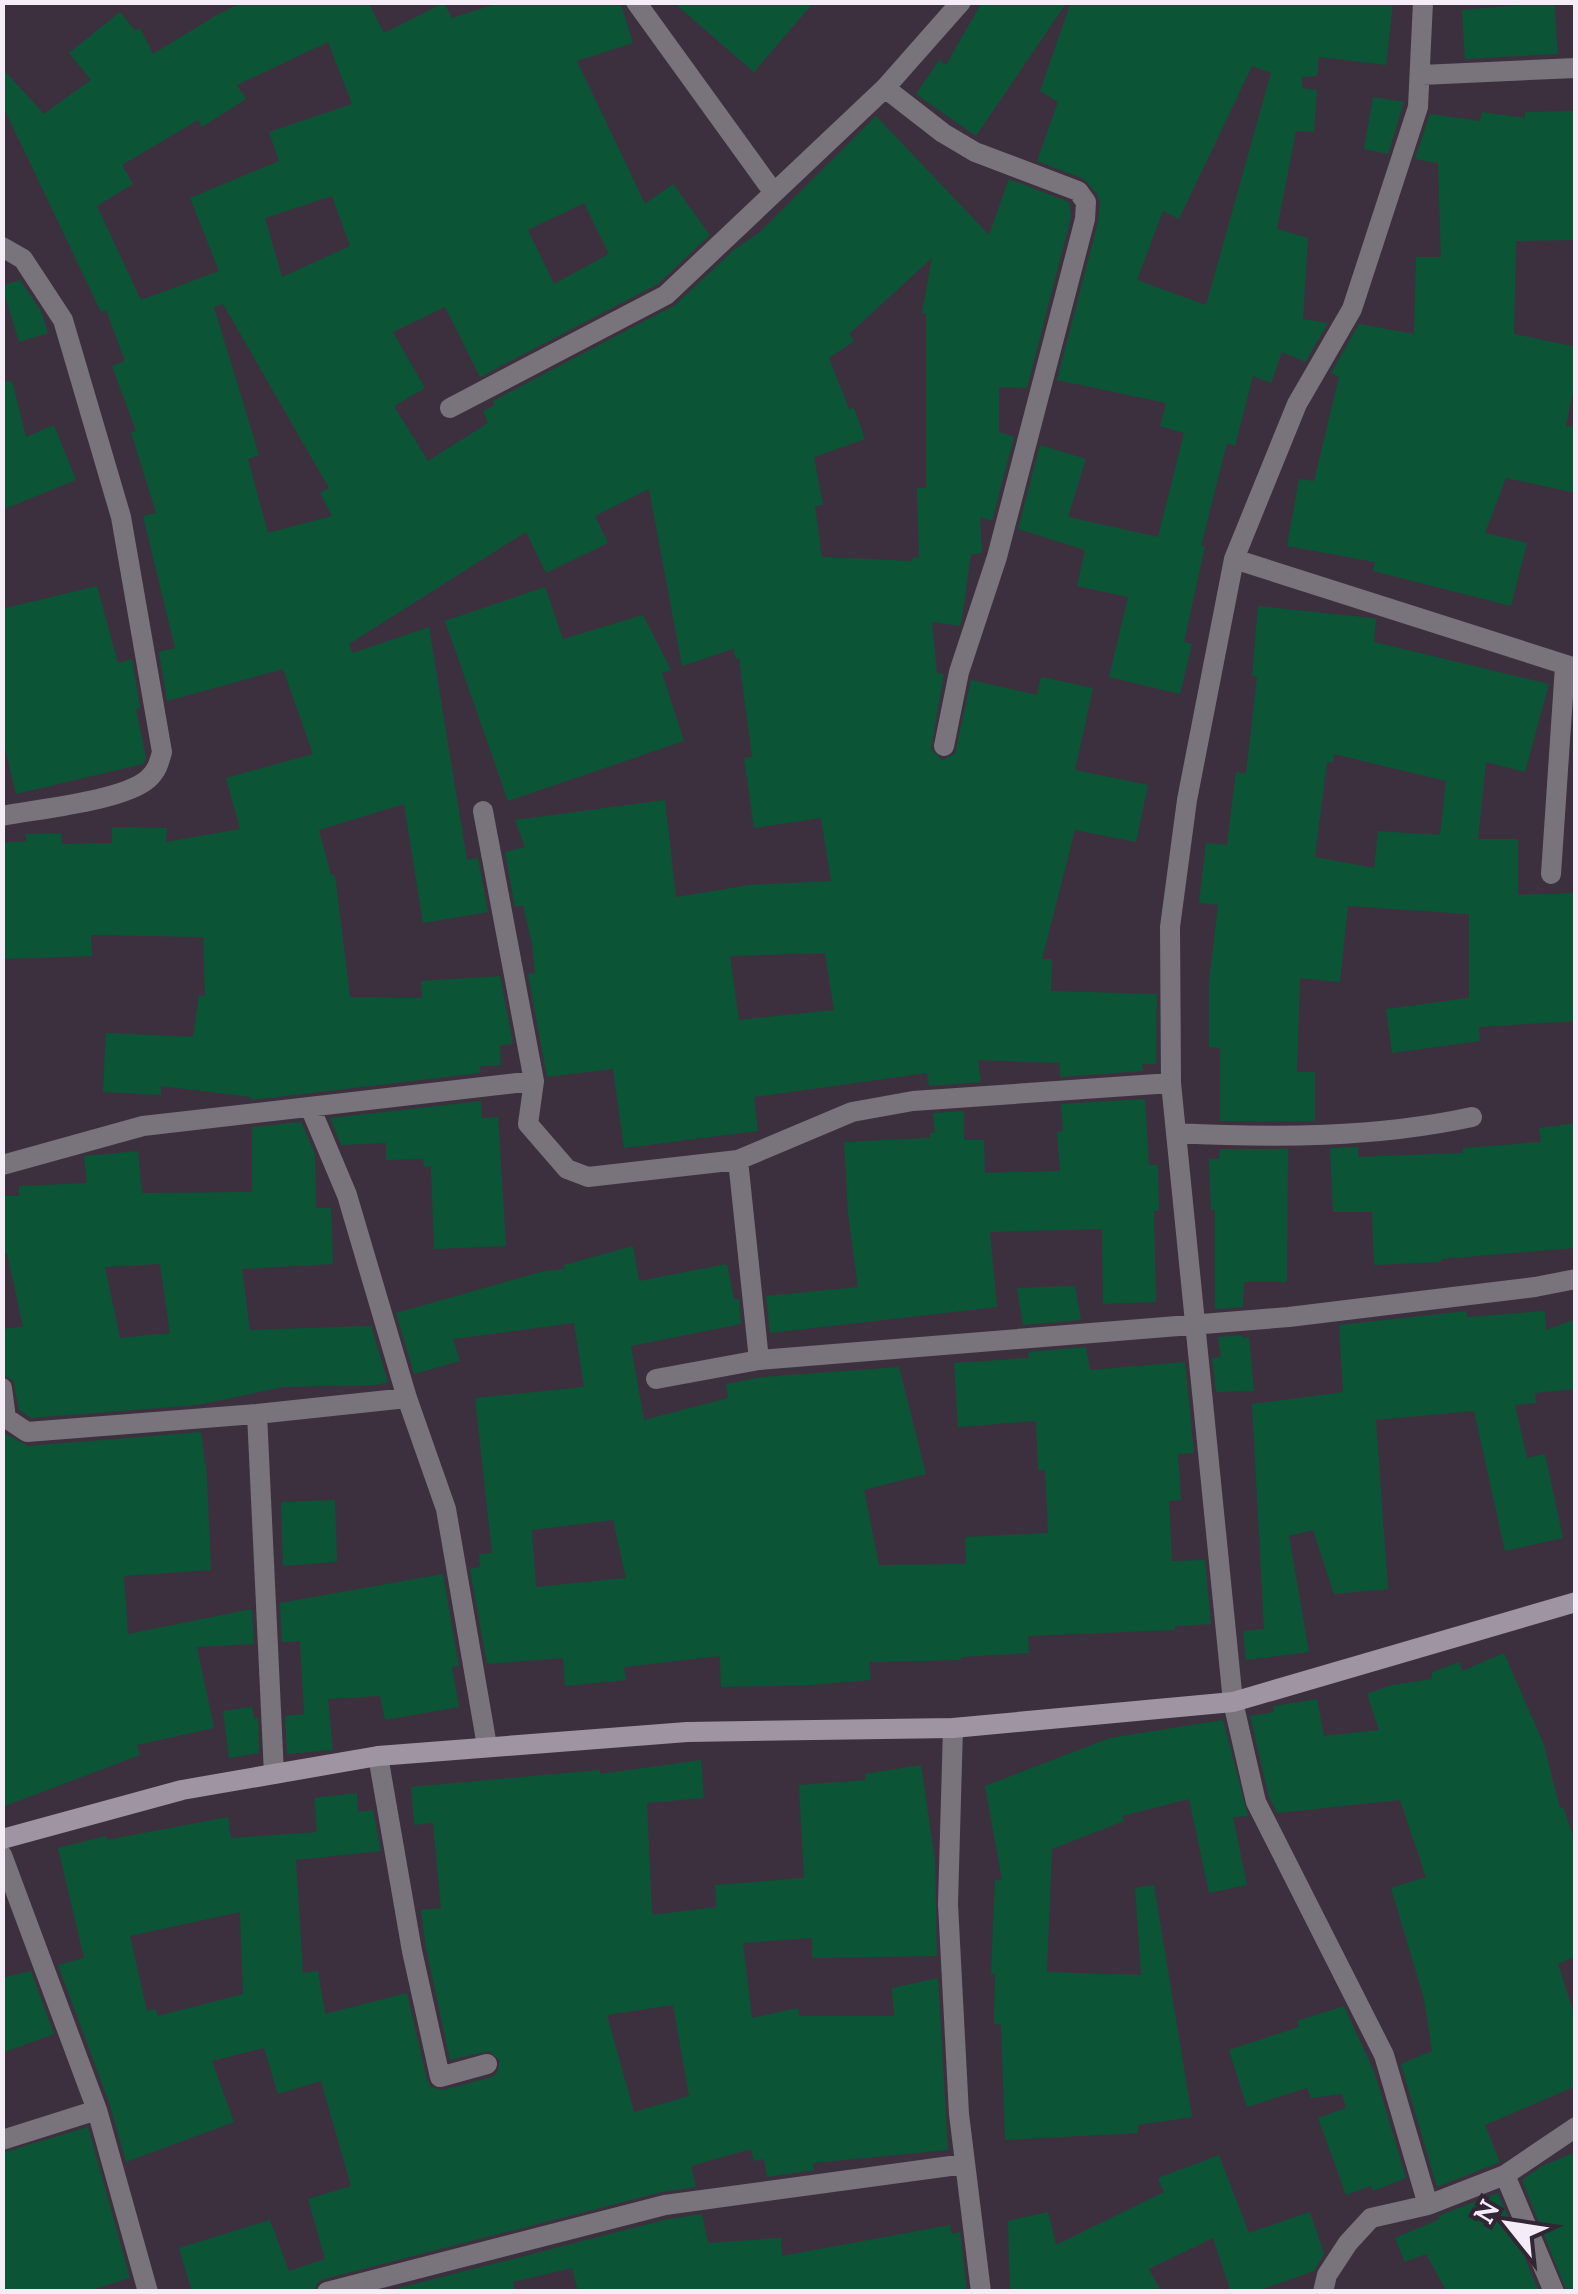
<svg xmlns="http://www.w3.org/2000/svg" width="1578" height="2294" viewBox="0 0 1578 2294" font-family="Lora,serif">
<rect width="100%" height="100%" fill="#3c303f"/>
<path fill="#0b5536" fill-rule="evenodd" d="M244 2H368L384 33 444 3 452 18 502 2H620L633 43 577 61 645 204 673 184 710 235 658 284 480 377 445 307 393 332 425 388 394 406 428 461 488 423 483 411 495 405 493 401 675 305 735 249 760 232 876 116 989 235 1009 179 1069 202 1071 217 1027 388 999 387V432L1014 437 992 521 980 517 982 553 971 554 962 618 960 626 932 622 937 673 944 674 931 749 942 760 955 754 971 680 1037 695 1041 677 1093 688 1075 770 1148 785 1136 842 1075 830 1042 959H1052L1051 991 1157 994 1156 1064H1142L1143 1071 1060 1077 1059 1063 978 1060 981 1082 929 1086 927 1073 754 1097 758 1131 624 1148 613 1069 547 1077 528 974 535 973 532 944 523 905 515 907 505 852 525 847 515 820 665 800 676 897 750 885 831 881 821 818 754 828 744 758 752 757 739 658 736 659 733 649 682 666 649 489 595 516 608 543 546 573 526 532 349 644 353 653 429 627 467 860 478 858 488 912 423 923 404 804 319 830 331 875H335L350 997 422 998 421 981 500 976 513 1044 500 1045 501 1065 480 1066V1073L251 1100V1097L161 1086V1095L103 1092 106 1033 193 1037 199 995 205 996 203 937 91 935 92 956 2 959V843L27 841 25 834 61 833 62 844 112 843V827L167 828 166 842 240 829 226 778 313 754 283 669 167 701 159 652 175 648 143 516 156 513 131 432 136 431 112 366 125 361 106 310 101 312 2 104V68L44 114 91 80 69 53 120 12 135 31 140 28 153 54 217 15ZM328 42 352 104 269 132 279 161 190 198 219 271 141 300 97 206 133 184 122 165 198 120 202 127 246 99 237 85ZM332 196 350 246 282 277 265 218ZM584 203 609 254 554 284 528 230ZM932 258 922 313 926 314V488H917L919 558 913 557 912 561 822 557 815 506 823 505 814 457 865 439 854 408 849 409 829 358 854 341 849 334ZM223 304 329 488 320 493 332 516 268 533 248 459 259 455 214 307ZM825 953 834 1010 739 1020 730 956Z
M673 2H814L754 72Z
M982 2H1067L976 136 916 94 939 60 946 65Z
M1071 2H1393L1386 65 1319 57 1317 76 1302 77V88L1317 90 1314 132 1296 131 1277 229 1308 238 1303 319 1328 323 1305 362 1282 352 1271 383 1253 376 1235 446 1227 443 1201 546H1205L1184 642 1192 644 1180 694 1109 677 1128 597 1077 586 1085 550 1018 529 1040 445 1086 459 1068 517 1158 537 1184 433 1160 426 1166 403 1057 380 1098 222 1100 203 1097 194 1084 179 1037 161 1058 102 1040 91ZM1252 66 1271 73 1206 305 1137 280 1163 211 1179 219Z
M1554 2 1558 54 1465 59 1462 10Z
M1373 97 1404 102 1388 154 1364 149Z
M1576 111V240L1516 241 1514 334 1576 347V377L1566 426 1576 427V493L1506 478 1485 533 1527 543 1511 606 1373 571 1375 562 1287 546 1299 479 1314 481 1339 377 1331 373 1359 324 1414 334 1416 257H1441L1438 163 1415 159 1430 114 1480 121 1482 112 1525 118V112Z
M20 280 41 311 48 333 19 342 2 286Z
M12 381 26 437 54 425 76 480 2 510V382Z
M97 586 118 663 132 659 140 708 136 709 146 758 143 764 16 794 2 735V609Z
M545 587 563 639 643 615 671 670 662 673 684 741 508 801 445 621Z
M1258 606 1372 618 1376 619 1374 642 1549 684 1525 772 1486 762 1478 839H1518V895L1576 893V1021L1479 1027 1480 1041 1392 1053 1386 1009 1469 998V914L1348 906 1340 982 1300 978 1297 1072H1315V1121H1220V1048L1209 1047V982L1218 905 1199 903 1206 843 1227 845 1236 772 1246 774 1257 677 1252 676ZM1334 754 1446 781 1440 835 1378 831 1374 868 1315 857 1327 762H1333Z
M1145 1099 1149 1165H1158L1159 1211H1154L1156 1302 1103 1304 1102 1229 990 1232 997 1307 770 1333 766 1296 858 1287 848 1213 844 1142 930 1138V1133H935L933 1113 964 1111V1140H984L985 1173 1060 1171 1057 1132 1063 1131 1061 1104Z
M481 1101 482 1118 498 1117 506 1246 434 1249 431 1166 424 1167 423 1159 386 1160V1143L341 1145 330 1118Z
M301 1122 315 1154 316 1208H331L333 1264 242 1269 250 1330 371 1326 388 1382 376 1385 283 1387 197 1405 31 1418 19 1410 13 1380 2 1375V1329L23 1327 7 1253H2V1196H19V1186L87 1183 84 1156 138 1151 142 1193 252 1192V1127ZM160 1264 170 1333 120 1338 105 1267Z
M1576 1123V1248L1441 1259 1442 1262 1374 1265 1372 1212H1333L1330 1148 1358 1147V1157L1463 1153V1148L1541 1142 1539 1128Z
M1220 1149H1288L1287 1282H1244L1243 1307 1215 1309V1210H1211L1209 1159H1219Z
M633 1246 639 1281 727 1264 734 1299H739L741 1324 631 1346 644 1420 728 1398 726 1384 763 1377 899 1367 926 1474 864 1490 879 1565 966 1564 965 1537 1048 1533 1045 1470H1038L1036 1421 958 1427 954 1363 1029 1358 1028 1352 1086 1347 1090 1370 1185 1362 1194 1453 1178 1454 1181 1500 1169 1501 1172 1561 1205 1560 1211 1624 1175 1626V1630L1028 1636 1029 1653 961 1657V1660L869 1662 871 1680 812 1685 721 1687 720 1656 624 1667 626 1680 565 1686 563 1658 487 1664 470 1569 480 1567 479 1554 492 1553 475 1398 584 1387 574 1323 453 1339 460 1361 414 1374 396 1313 541 1272 565 1269 564 1265ZM613 1520 626 1578 536 1587 532 1530Z
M1075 1286 1081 1320 1023 1325 1017 1288Z
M1466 1311 1467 1317 1545 1311 1546 1330 1576 1319V1389L1535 1393 1536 1403 1515 1405 1527 1458 1545 1454 1563 1538 1505 1551 1474 1411 1376 1420 1388 1589 1334 1594 1313 1530 1289 1536 1309 1652 1246 1660 1243 1631 1264 1629 1252 1404 1343 1392 1339 1325Z
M1243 1335V1338L1249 1337 1254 1391 1216 1392 1212 1358 1221 1357 1218 1337Z
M2 1432 28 1446 201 1432 207 1477 211 1570 124 1576 128 1634 252 1609 254 1644 197 1647 214 1728 137 1745 140 1755 2 1807Z
M335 1500 337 1562 283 1566 281 1502Z
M443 1574 459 1666 452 1667 459 1707 385 1720 380 1696 328 1699 333 1750 287 1754 285 1716 304 1714 300 1641 282 1642 280 1603Z
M1504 1653 1544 1745 1560 1808 1563 1807 1576 1844V1956L1558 1964 1576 2020V2086L1485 2125 1500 2162 1437 2187 1401 2064 1432 2051 1424 1999 1391 1888 1426 1877 1400 1800 1277 1813 1269 1797 1250 1716 1274 1712 1273 1706 1317 1699 1324 1736 1379 1730 1367 1694 1392 1685 1432 1679V1672L1459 1662 1462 1671Z
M252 1707 254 1719 258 1718 259 1753 229 1758 223 1711Z
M1223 1720 1248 1816 1233 1817 1247 1885 1209 1893 1189 1799 1122 1816 1124 1821 1052 1849 1047 1972 1141 1975 1135 1888 1154 1885 1192 2117 1138 2125V2133L1005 2140 1001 2024H994L995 1974H991L995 1880H1002L985 1786 1110 1738Z
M701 1760 704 1798 647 1803 652 1915 716 1907 715 1885 804 1878 799 1785 866 1780 865 1774 921 1765 935 1861 937 1956 812 1958V1938L743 1943 752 2018 798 2008 799 2016H894L892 1988 938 1978 948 2150 813 2163 814 2170 767 2177 764 2159 754 2161 751 2149 691 2166 696 2187 662 2192 324 2279 317 2283 314 2292H192L179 2248 270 2220 289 2271 325 2259 308 2199 351 2186 321 2081 278 2094 264 2048 212 2061 234 2122 126 2162 110 2105 58 1965 84 1958 58 1848 106 1836 107 1840 228 1817 231 1838 317 1832 314 1798 357 1793 358 1812 373 1810 381 1851 296 1860 303 1973 318 1971 325 2014 407 1993 427 2080 431 2087 443 2090 492 2077 497 2073 500 2061 489 2051 450 2060 426 1948 421 1910 441 1908 433 1823 414 1825 411 1787 600 1770V1774ZM240 1912 243 1994 158 2016 155 2009 147 2011 130 1936ZM673 2005 689 2096 634 2112 607 2015Z
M31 1971 54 2034 2 2053V1978Z
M1344 2006 1375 2074 1406 2178 1373 2191 1371 2186 1346 2195 1318 2118 1346 2108 1342 2094 1311 2098 1307 2088 1247 2107 1229 2050 1299 2027 1297 2021Z
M88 2127 130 2278 85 2292H2V2153Z
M1576 2152V2292H1567L1522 2180 1542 2166Z
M1219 2155 1249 2233 1310 2212 1324 2254 1314 2271 1254 2292H1231L1213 2238 1149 2269 1161 2292H1010L1008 2221 1048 2212 1056 2245 1164 2192 1158 2178Z
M1498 2193 1539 2292H1447L1426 2254 1405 2262 1395 2238 1440 2219 1438 2216Z
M702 2214 708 2243 781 2238 782 2256 950 2225 952 2234 960 2232 967 2292H578L572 2268 513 2282 515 2292H384L668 2219Z"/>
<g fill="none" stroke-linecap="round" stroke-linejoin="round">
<path stroke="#79737b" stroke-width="20" d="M636 2 774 193
M1423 2 1418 107 1352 309 1297 404 1234 559 1187 800 1170 927 1171 1083 1233 1702 1256 1802 1384 2055 1428 2205
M1421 75 1576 68
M885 88 943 133 975 152 1078 191 1086 202 1085 219 997 557 959 672 944 746
M2 247 23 259 63 320 121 517 162 752C159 763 157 771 148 779 123 801 37 809 2 816
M450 408 666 295 885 88 961 2
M1234 559 1576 668
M483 811 534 1081 528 1124 567 1169 588 1177 738 1160 852 1112 913 1101 1171 1083
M1551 874 1565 666
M310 1107 347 1195 407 1398 446 1509 487 1746
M1176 1133C1275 1138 1375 1138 1472 1117
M738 1160 759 1360
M2 1165 143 1126 534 1081
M656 1379 759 1360 1289 1317 1535 1287 1576 1279
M2 1388 6 1418 27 1432 257 1414 407 1398
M257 1414 274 1774
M953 1728 948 1904 959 2114 981 2292
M378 1756 412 1951 440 2077 487 2064
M2 1855 97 2110 148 2292
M2 2140 97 2110
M1505 2175 1554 2292
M327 2292 665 2205 965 2164
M1323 2292 1327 2275 1348 2243 1371 2218 1428 2205 1505 2175 1576 2127"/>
<path stroke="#9f95a2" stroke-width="20" d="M2 1839 182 1790 378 1756 687 1732 953 1728 1233 1702 1576 1602"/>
</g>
<rect width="1578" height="2294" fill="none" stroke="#f4ecf6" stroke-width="10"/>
<g transform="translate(1508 2224) rotate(300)" stroke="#322634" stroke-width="8" paint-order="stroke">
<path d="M0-8L18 38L0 25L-18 38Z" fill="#f4ecf6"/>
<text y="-15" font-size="28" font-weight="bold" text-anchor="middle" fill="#f4ecf6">N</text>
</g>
</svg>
